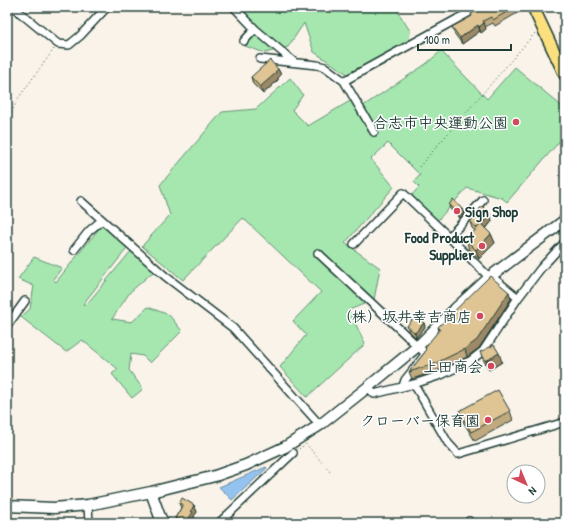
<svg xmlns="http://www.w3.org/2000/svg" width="572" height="530" viewBox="0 0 572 530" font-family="'Patrick Hand','Klee One',sans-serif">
<rect width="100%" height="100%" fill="#f9f3ea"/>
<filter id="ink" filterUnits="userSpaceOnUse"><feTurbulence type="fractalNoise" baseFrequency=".025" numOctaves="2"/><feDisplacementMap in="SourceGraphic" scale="8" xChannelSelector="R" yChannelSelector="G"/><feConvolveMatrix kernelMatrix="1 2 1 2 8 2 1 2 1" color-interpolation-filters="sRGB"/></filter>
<g filter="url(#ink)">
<path fill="#a6e7b0" stroke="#629272" d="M228 7H395L410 31 409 43 391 61 355 79 314 52 304 23 288 47 265 53 245 46 255 29 252 20 232 11Z
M441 51 487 99 515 67 565 109V135L507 202 502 198 467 188 437 221 411 196 419 187 414 182 420 175 388 143 371 159 394 187 345 243 380 268 374 300 349 310 365 344 307 397 280 367 306 335 293 321 321 292 243 218 183 280 142 246 170 215 160 185 222 112 256 109 290 78 303 95 292 110 308 126 350 101 360 108 426 64Z
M102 225 129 246 83 304 86 305 131 251 154 271 130 292 112 319 132 322 148 307 169 315 182 331 150 363 143 356 131 354 129 370 143 389 132 398 112 374 118 369 82 340 66 352 21 317 30 309 34 286 18 279 34 257 62 268 53 279 56 282Z"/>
<path fill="#94c3ef" stroke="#658da4" d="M266 467 267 468 232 500 219 487Z"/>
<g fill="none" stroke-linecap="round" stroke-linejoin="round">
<defs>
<path id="street" d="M13 7 58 44 69 45 80 36 107 7
M234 7 255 29 294 62
M244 41 255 29
M260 59 317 65 325 67 344 81 479 7
M344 81 374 132
M81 201 165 276 233 328 320 425
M449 237 483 200
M354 244 403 193 449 237 486 274 491 276 518 298
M74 250 89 231 102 220
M318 253 424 352V356L405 380 403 386
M7 326 25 301
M414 384 448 443 458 454 565 422
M368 387 374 394 414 384 441 375 470 361 483 351 518 298 541 268 565 242
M88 505 89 523
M469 521 471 523
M219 523 293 453"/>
<path id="secondary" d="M151 492 160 517 164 523
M7 506 54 508 88 505 151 492 215 476 246 465 285 447 320 425 368 387 418 346 456 308 491 276 565 220"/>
<path id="primary" d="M533 7 565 75"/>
</defs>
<use href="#street" stroke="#1f3d34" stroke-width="10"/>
<use href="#secondary" stroke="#1f3d34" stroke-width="13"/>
<use href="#primary" stroke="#1f3d34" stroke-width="14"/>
<path stroke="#1f3d34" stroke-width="1" stroke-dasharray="1 3" stroke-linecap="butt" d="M7 124 17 100 54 49
M419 167 535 33
M299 449 306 444 331 473"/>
<use href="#street" stroke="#fff" stroke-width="7"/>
<use href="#secondary" stroke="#fff" stroke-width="10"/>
<use href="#primary" stroke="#fce080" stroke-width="11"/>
</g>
<path fill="#c0a97f" stroke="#1f3d34" d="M483 7H526V8L495 26 493 23 485 27 486 29 481 33 480 31 462 44 454 33 452 27 472 16 471 14Z
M278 69 281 75 278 78V80L263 94 253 84 251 77Z
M449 205 464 213 460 218 450 209Z
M490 214 492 221 486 229 491 234 495 243 479 259 469 249 466 240 475 231 472 228 470 222Z
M511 299 479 348 467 357 439 370 412 379 409 372 425 352 439 331 438 327Z
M424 323 425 327 416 338 409 331 407 326Z
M480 352 502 362 489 370 484 361Z
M459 411H510L513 420 475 441 462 420Z
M179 503 194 505 197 512 194 516 195 519 193 523H176L175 518 181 508Z"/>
<path fill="#9c8968" stroke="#1f3d34" d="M484 23 486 29 481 33 479 27Z
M478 25 480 31 462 44 460 38Z
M278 69 281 75 278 78V80L263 94 260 87Z
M462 209 464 213 460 218 458 214Z
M490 214 492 221 480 235 478 229Z
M491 234 495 243 479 259 476 250Z
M509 292 511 299 479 348 467 357 465 349Z
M424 323 425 327 416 338 415 333Z
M499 353 502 362 489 370 486 361Z
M194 505 197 512 194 516 195 519 193 523H186L191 511Z"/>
<path fill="#dfc494" stroke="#1f3d34" d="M483 7H515L493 20 491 17 483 21 484 23 479 27 478 25 460 38 452 27 472 16 471 14Z
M270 60 278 69 275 72 276 73 260 87 251 77Z
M453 199 462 209 458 214 449 205Z
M482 206 490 214 481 224 477 228 470 222Z
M481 224 491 234 476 250 466 240Z
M490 276 509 292 477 340 465 349 436 363 409 372 425 352 426 346 440 329 438 327Z
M416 315 424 323 415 333 407 326Z
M494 345 499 353 486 361 480 352Z
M498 390 510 411 471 432 459 411Z
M182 498 194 505 191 511 193 512 186 523H182L175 518 183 505 179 503Z"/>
</g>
<g fill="#d1495b" stroke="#fff" stroke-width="1.5">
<circle cx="516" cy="122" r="4"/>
<circle cx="457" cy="211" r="4"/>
<circle cx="482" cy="246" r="4"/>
<circle cx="480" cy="316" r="4"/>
<circle cx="491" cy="366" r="4"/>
<circle cx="488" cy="420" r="4"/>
</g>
<g text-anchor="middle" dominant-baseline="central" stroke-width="3" stroke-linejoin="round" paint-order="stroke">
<g font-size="15" font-weight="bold" fill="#1f3d34" stroke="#fff" text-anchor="end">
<text x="508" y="122">合志市中央運動公園</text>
<text x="465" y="211" text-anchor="start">Sign Shop</text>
<text x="474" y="237">Food Product<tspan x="474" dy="17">Supplier</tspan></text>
<text x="472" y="316">（株）坂井幸吉商店</text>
<text x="483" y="366">上田商会</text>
<text x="480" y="420">クローバー保育園</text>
</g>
</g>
<rect width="572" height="530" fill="none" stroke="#fff" stroke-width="24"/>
<rect x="12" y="12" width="548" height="506" fill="none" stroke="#1f3d34" stroke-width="1.5" filter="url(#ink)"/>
<g transform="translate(526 484) rotate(136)"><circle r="19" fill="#ffffff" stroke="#a5b1ae"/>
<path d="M0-3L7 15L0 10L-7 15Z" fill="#d1495b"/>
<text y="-6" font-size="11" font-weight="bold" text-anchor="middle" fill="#1f3d34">N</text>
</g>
<path d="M418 44v6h93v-6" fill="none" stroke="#1f3d34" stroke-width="2"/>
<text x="424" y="44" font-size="12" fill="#1f3d34" stroke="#ffffff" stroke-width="3" paint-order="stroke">100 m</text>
</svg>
